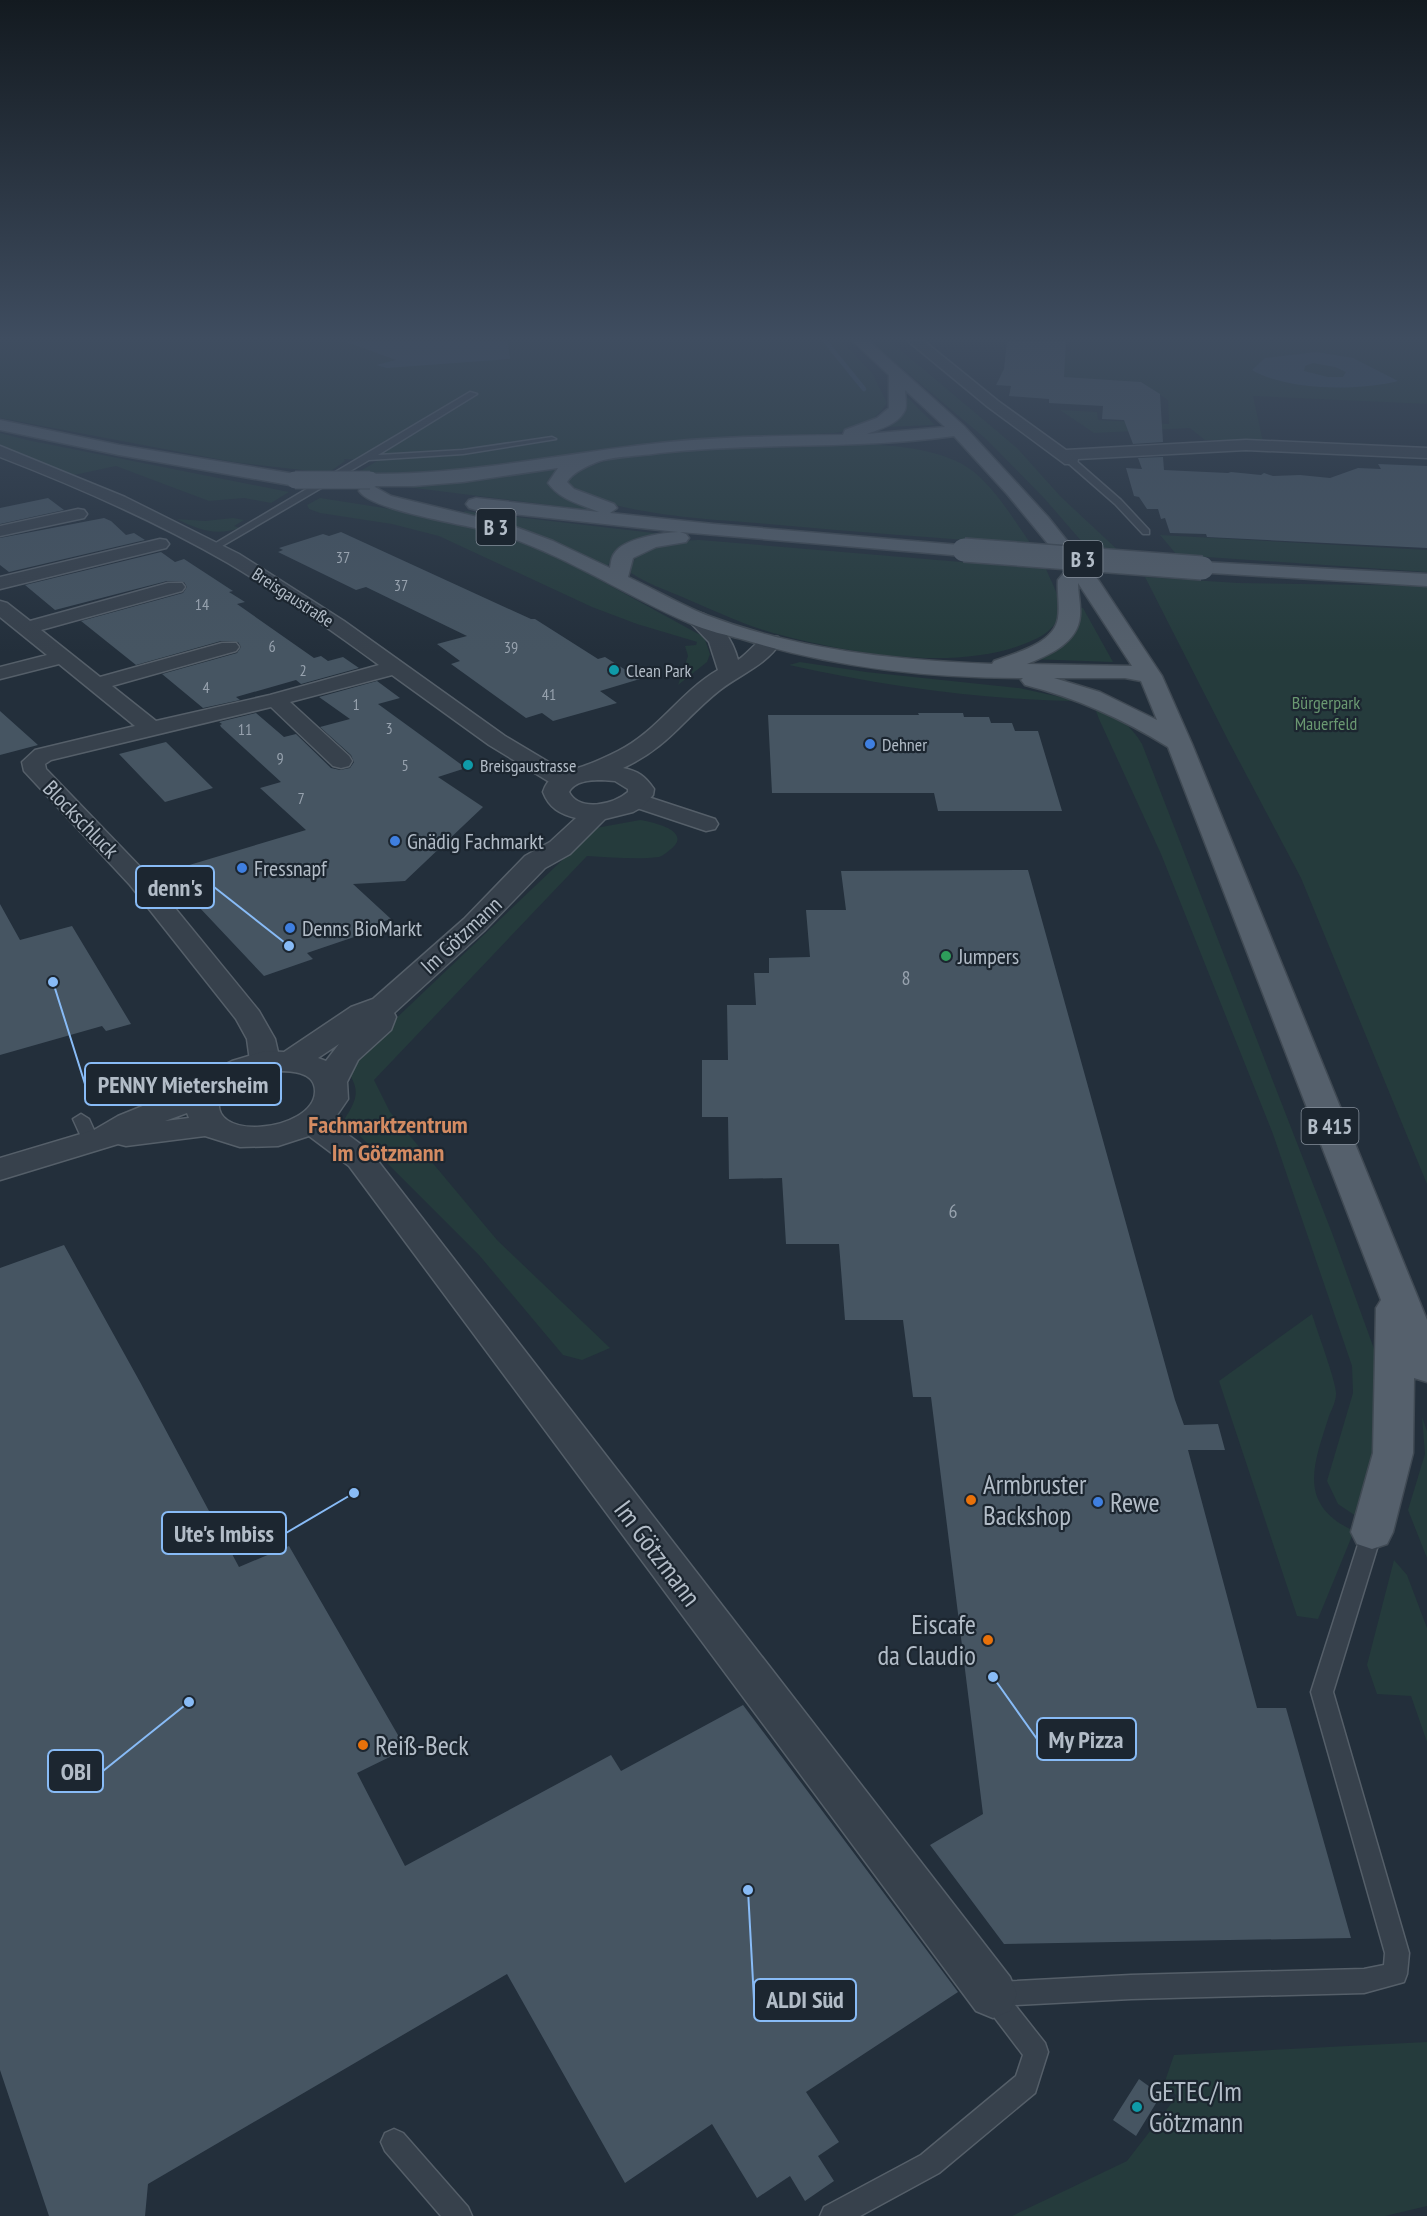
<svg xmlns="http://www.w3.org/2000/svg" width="1427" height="2216" viewBox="0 0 1427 2216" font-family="'PT Sans Narrow',sans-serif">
<rect width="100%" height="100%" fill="#232f3b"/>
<path fill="#253b3c" d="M0 341H842L872 373 887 403C874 423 857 429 835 433L642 445 441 474 354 475 377 461 344 459 345 461 328 473 233 462 0 418Z
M870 341H890L909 357 1017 448 1061 497 1121 553 1090 551 1044 498 986 439Z
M1071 341H1427V404L1253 396 1263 442 1205 440 1190 428 1094 433 1060 410 1097 412 1098 420 1169 424 1168 400 1141 382 1001 374V371L1029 372 1011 350 1070 352Z
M905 395 935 425 884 427Z
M0 433 27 440 289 492 271 503 244 498 209 501 116 466 74 475 0 447Z
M764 445C821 445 929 435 974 472 997 491 1014 520 1031 544 943 539 856 532 768 524 713 519 614 516 569 486L568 481C601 446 715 448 764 445Z
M568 463 552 476C548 499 581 505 598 511L391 485Z
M320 498 442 517 517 539 554 555 704 637 710 654 707 662 678 685 688 656 685 646 696 645 697 642 694 641 637 624 592 607 439 536 392 524 320 513 309 509 307 505Z
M465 511 662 534 616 553 606 568 515 528 463 513Z
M233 518 244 520 234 526 240 528C216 536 199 530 177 519L205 521Z
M1160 535 1427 550V572L1177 555Z
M700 540 1046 569C1052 584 1065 603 1057 620 1052 631 1039 638 1029 642 957 673 847 653 773 633 742 624 710 609 680 596 663 589 646 583 631 573 632 542 676 541 700 540Z
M1145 577 1238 583 1427 586V1184L1301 878 1229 742Z
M1080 608H1083L1113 662 1029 659C1057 645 1079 643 1080 608Z
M800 662 866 672 1019 688 1079 701C982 700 883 686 789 665Z
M1098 708C1117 716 1131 725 1142 744L1332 1233 1381 1368 1383 1427 1356 1516 1338 1504 1327 1481 1353 1393 1352 1366 1273 1134 1161 854 1099 719 1096 711Z
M640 820C653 822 693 831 671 849 667 852 663 856 659 857 636 860 610 857 587 856L374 1080 390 1112 497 1240 610 1348 582 1360 563 1355 479 1255 344 1120C359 1097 360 1089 345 1067L596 828Z
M1312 1314C1316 1328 1337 1384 1336 1394 1336 1401 1332 1409 1329 1416 1314 1464 1296 1504 1354 1531L1318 1619 1297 1616 1219 1381Z
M1422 1417 1427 1431V1558L1408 1510 1425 1454Z
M1394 1560 1407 1575 1427 1628V1742L1411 1696 1377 1694 1367 1665Z
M1427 2042V2206L1385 2216H1012L1127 2161 1177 2096 1164 2084 1174 2055Z"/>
<path fill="#374c62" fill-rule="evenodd" d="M344 341H508L510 359 387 368 376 365 396 360Z
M1316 352 1353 358 1398 381C1360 391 1287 391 1252 370L1265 358ZM1313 363 1335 367 1346 372 1343 377H1328L1304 371 1305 366Z"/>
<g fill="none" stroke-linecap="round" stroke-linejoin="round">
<path stroke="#374c62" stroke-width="4.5" d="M825 341 864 389"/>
</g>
<path fill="#465562" d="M1007 341H1066L1064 377 1141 382 1160 394 1163 442 1133 444 1124 420 1102 419 1103 406 1049 403V399L1009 396 1011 386 996 385 1004 369Z
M1163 457 1164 470 1228 473 1231 472 1261 475 1264 473 1273 476 1300 475 1330 478 1358 468 1381 469 1378 464 1427 466V548L1207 537 1206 534 1170 533 1165 518 1161 519 1158 509H1147L1139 497 1134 496 1126 468 1142 469 1138 458Z
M48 498 64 510 0 524V508Z
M104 518 111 521 126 535 134 533 145 540 9 572 0 565V538Z
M341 532 531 619H535L598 659 605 657 640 679 600 691 617 703 553 721 542 713 526 718 451 664 460 661 437 644 467 636 366 587 356 590 278 552 283 550 279 548 323 534 329 536Z
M161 552 175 562 184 559 233 591 229 592 245 602 237 604 314 658 321 656 328 661 343 657 359 668 301 684 296 680 236 697 240 700 203 708 162 674 237 653 241 647 238 642 221 641 136 665 81 621 183 593 187 587 184 582 167 581 55 610 25 585Z
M377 681 400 698 378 704 466 768 438 777 483 807 405 881 353 884 391 919 356 930 360 935 307 953 313 959 264 976 166 872 306 830 260 788 281 782 221 727 220 725 222 724 219 722 256 713 284 737 296 734 331 768 340 770 350 768 354 762 351 755 320 727 350 719 319 697Z
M0 711 38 745 0 755Z
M918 713H963L964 717H989L991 723H1012L1015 731H1038L1062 811H938L934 793H772L768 715H919Z
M166 742 213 788 165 802 119 754Z
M1028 870 1175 1400 1184 1425 1218 1424 1225 1450H1188L1257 1708H1286L1351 1938 1004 1944 930 1845 983 1814 931 1397H913L903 1320H845L839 1244H786L782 1178 729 1179 728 1117H702V1060H728L727 1005H756L754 973H769V958L810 957 806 910H846L841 871Z
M0 904 20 940 72 926 131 1024 106 1031 102 1026 0 1055Z
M64 1245 140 1382 239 1567 289 1546 406 1749 357 1773 405 1866 611 1755 621 1771 743 1705 958 1992 806 2092 839 2142 818 2156 834 2181 805 2201 790 2176 757 2198 712 2124 625 2183 507 1974 148 2184 145 2216H49L0 2070V1268Z
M1139 2079 1161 2095 1136 2136 1113 2120Z"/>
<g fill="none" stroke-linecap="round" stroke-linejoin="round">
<defs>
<path id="service" d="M470 392 477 394 378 455 463 450 552 437 556 439 463 454 369 460 217 549 209 547Z
M1068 459H1074L1121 500 1149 530V534H1143L1115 504 1068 463Z
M81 1114 89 1119 99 1141 96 1144 91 1146 83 1141 73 1119Z
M1372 1524 1379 1527 1382 1532 1333 1692 1409 1953 1407 1974 1404 1982 1364 1993 1131 1999 1015 2005 1045 2043 1048 2052 1035 2093 939 2173 860 2216H820L824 2207 921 2155 1016 2076 1023 2055 985 2005 982 1997C986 1988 990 1986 999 1982L1131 1975 1364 1969 1384 1965 1385 1953 1311 1692 1362 1532 1365 1527Z
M394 2129 403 2133 468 2207 472 2216H441L385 2151 381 2142 385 2133Z"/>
<path id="minor" d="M908 341H924L998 401 1066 450 1246 440 1427 448V458L1246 450 1078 459 1077 464H1065L988 407Z
M0 446 125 497 239 554 344 621 505 736 572 776 576 781 572 786 564 788 556 786 489 745 392 675 290 702 349 756 352 761 349 766 341 768 333 766 271 707 51 760 45 764 46 769 148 875 259 1011 275 1039 280 1061 275 1067 265 1070 255 1067 250 1061 247 1039 236 1019 130 885 24 771 22 762 35 750 135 726 59 664 0 679V667L47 655 0 617V601L7 603 30 621 168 583H182L185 587 182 591 41 630 100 677 222 643H236L239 647 236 651 112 686 156 721 270 695 379 665C330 629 280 594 228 563 155 521 78 487 0 457Z
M78 509 84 510 87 514 84 518 0 536V526Z
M160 539 166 540 169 544 166 548 0 589V577Z
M636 793 715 819 718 824 715 829 706 831 628 805 624 800 628 795Z
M312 1114 323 1116 371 1152 1010 1977 1017 1994 1010 2011 993 2018 976 2011 349 1166 301 1130 297 1123 301 1116Z"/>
<path id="tertiary" d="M698 612C718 617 733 640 738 660 752 651 760 633 778 637L781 642C765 666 742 673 720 690 683 719 669 747 623 768 638 771 645 776 654 789L653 795 642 807 633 812 605 819 570 854 545 868 484 931 394 1013 396 1017 391 1030 358 1060 347 1082 348 1099 333 1121 315 1134 278 1146 240 1147 205 1136 126 1146 118 1144 0 1180V1158L94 1130 118 1116 155 1101 191 1090 208 1073 232 1061 265 1051 284 1052 351 1007 373 999 464 919 525 856 550 842 576 818C560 814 549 808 543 792 549 772 567 772 584 766 595 762 606 757 618 751 657 732 680 692 718 670L709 642 687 619 690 614ZM602 780 615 781 628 789V792C613 805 579 812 569 792 575 781 590 780 602 780ZM339 1044 326 1061 318 1058ZM266 1071C283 1071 316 1068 315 1092 314 1132 202 1144 221 1094L243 1080ZM187 1113 189 1118 165 1121Z"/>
<path id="primary" d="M853 341H869L964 426 1048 517 1099 581 1162 676 1192 744 1427 1320V1382L1414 1378 1413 1453 1393 1532 1387 1544 1372 1549 1357 1544 1351 1532 1373 1453 1376 1308 1381 1300 1168 747C1123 719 1077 698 1025 685L1021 680 1023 678C928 678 836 668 745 640 727 635 707 631 689 623 624 595 564 554 496 533 469 525 372 511 359 491L361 487H375L391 496 510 525 553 541 610 568C611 563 611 558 614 554 623 538 662 533 678 532L476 510 469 508 466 504 469 500 476 498 599 512C580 504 560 500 548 483L558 468 463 482 414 486H370L363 484 361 480 363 476 370 474C471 475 569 452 669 442 727 436 785 436 843 435L845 430 877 418 889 408V375ZM905 390 945 427 867 434C880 429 899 424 905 410 907 405 905 395 905 390ZM954 436 1007 494 1068 568 1058 580C1057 592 1060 606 1058 618 1054 644 1015 653 994 661L992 664C894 660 798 650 706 615 679 604 654 589 628 577L633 558 656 547 686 542 689 538 686 534 680 532 964 556 971 554 974 550 971 546 713 524 610 513 617 508 614 504 574 489 567 482C572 473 587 466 597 462 613 456 642 456 660 453 758 442 857 450 954 436ZM1078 583 1132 666 1027 664C1049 655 1078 643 1080 616 1081 605 1078 594 1078 583ZM1054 678H1125L1141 681 1157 720 1100 692Z
M0 420 119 445 295 474 302 476 304 480 302 484 295 486 119 455 0 430Z
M1202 562 1427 574V586L1195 572 1192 568 1195 564Z"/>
</defs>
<use href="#service" stroke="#555f69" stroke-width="3"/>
<use href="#minor" stroke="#555f69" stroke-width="3"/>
<use href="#tertiary" stroke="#555f69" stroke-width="3"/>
<use href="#primary" stroke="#404a54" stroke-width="3"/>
<use href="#service" fill="#37414c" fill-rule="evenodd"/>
<use href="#minor" fill="#37414c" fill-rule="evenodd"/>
<use href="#tertiary" fill="#37414c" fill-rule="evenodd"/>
<use href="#primary" fill="#55606c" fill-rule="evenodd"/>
<defs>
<path id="primary-bridge-far1" d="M295 480H370"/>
<path id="primary-bridge" d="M964 550 1202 568"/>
</defs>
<use href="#primary-bridge-far1" stroke="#404a54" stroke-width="19" stroke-linecap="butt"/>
<use href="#primary-bridge" stroke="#404a54" stroke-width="26" stroke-linecap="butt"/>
<use href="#primary-bridge-far1" stroke="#55606c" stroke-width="17"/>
<use href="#primary-bridge" stroke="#55606c" stroke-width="23"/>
</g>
<linearGradient id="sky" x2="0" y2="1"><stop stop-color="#131a20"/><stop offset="0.52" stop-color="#3f4d60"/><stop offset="1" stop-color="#3f4d60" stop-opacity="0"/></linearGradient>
<rect width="1427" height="652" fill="url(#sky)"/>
<g fill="#0f9aa8" stroke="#1c2630" stroke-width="2">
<circle cx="614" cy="670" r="6"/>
<circle cx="468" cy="765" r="6"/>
<circle cx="1137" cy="2107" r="6"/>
</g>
<g fill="#3f7fe0" stroke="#1c2630" stroke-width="2">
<circle cx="870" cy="744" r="6"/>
<circle cx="395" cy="841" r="6"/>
<circle cx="242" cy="868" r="6"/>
<circle cx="290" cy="928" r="6"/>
<circle cx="1098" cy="1502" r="6"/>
</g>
<circle fill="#2e9e5b" stroke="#1c2630" stroke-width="2" cx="946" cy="956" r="6"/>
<g fill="#e8710a" stroke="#1c2630" stroke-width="2">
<circle cx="971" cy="1500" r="6"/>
<circle cx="988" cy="1640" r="6"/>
<circle cx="363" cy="1745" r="6"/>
</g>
<g text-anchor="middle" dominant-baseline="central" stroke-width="4.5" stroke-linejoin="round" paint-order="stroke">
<g font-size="16" fill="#97a2ae">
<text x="343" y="557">37</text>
<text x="401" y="585">37</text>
<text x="202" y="604">14</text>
<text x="272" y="646">6</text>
<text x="511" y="647">39</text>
<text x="303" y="670">2</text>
<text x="206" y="687">4</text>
<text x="549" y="694">41</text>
<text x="356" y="704">1</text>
<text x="389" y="728">3</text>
<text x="245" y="729">11</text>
<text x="280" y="758">9</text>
<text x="405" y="765">5</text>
<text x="301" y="798">7</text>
</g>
<g font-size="18" fill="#b2bcc7" stroke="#1c2630">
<text transform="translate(293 597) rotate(33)">Breisgaustraße</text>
</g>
<g font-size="18" fill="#b2bcc7" stroke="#1c2630" text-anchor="start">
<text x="626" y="670">Clean Park</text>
<text x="882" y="744">Dehner</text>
<text x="480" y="765">Breisgaustrasse</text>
</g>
<g font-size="18" fill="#6a9871" stroke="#1c2630">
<text x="1326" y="702">Bürgerpark<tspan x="1326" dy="21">Mauerfeld</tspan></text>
</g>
<g font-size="20" fill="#97a2ae">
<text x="906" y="978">8</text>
<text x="953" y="1211">6</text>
</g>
<g fill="#1c2630" stroke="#858f9a" stroke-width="1.5">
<rect x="476.5" y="509" width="39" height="36" rx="4.5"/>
<rect x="1063.5" y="541" width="39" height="36" rx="4.5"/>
<rect x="1301.5" y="1108" width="57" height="36" rx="4.5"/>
</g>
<g font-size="21" font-weight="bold" fill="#b2bcc7">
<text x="496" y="527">B 3</text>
<text x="1083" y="559">B 3</text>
<text x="1330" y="1126">B 415</text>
</g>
<g font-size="22" fill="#b2bcc7" stroke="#1c2630">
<text transform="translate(81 819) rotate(46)">Blockschluck</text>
<text transform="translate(461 935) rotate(-43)">Im Götzmann</text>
</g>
<g font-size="22" fill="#b2bcc7" stroke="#1c2630" text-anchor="start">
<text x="407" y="841">Gnädig Fachmarkt</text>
<text x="254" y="868">Fressnapf</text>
<text x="302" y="928">Denns BioMarkt</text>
<text x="958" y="956">Jumpers</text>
</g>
<g font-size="24" font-weight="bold" fill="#d38b62" stroke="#1c2630">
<text x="388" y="1124">Fachmarktzentrum<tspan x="388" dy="28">Im Götzmann</tspan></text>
</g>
<g font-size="27" fill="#b2bcc7" stroke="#1c2630" text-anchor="start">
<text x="983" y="1484">Armbruster<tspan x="983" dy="31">Backshop</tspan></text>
<text x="1110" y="1502">Rewe</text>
<text x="976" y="1624" text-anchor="end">Eiscafe<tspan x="976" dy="31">da Claudio</tspan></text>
<text x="375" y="1745">Reiß-Beck</text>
<text x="1149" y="2091">GETEC/Im<tspan x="1149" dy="31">Götzmann</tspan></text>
</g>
<g font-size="27" fill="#b2bcc7" stroke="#1c2630">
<text transform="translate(658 1553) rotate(53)">Im Götzmann</text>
</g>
</g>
<path fill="none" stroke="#88bbf6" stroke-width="2" d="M289 946L214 887M53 982L85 1084M354 1493L286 1533M993 1677L1037 1739M189 1702L103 1771M748 1890L754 2000"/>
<g fill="#88bbf6" stroke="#1c2630" stroke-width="2">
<circle cx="289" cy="946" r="6"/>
<circle cx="53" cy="982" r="6"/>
<circle cx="354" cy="1493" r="6"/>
<circle cx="993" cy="1677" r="6"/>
<circle cx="189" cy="1702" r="6"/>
<circle cx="748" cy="1890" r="6"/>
</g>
<g fill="#1c2630" stroke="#88bbf6" stroke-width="2">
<rect x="136" y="866" width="78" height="42" rx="6"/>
<rect x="85" y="1063" width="196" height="42" rx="6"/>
<rect x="162" y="1512" width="124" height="42" rx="6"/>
<rect x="1037" y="1718" width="99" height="42" rx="6"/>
<rect x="48" y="1750" width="55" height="42" rx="6"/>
<rect x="754" y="1979" width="102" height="42" rx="6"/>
</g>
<g font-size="24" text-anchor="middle" font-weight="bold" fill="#b2bcc7">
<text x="175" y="896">denn's</text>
<text x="183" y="1093">PENNY Mietersheim</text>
<text x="224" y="1542">Ute's Imbiss</text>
<text x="1086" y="1748">My Pizza</text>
<text x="76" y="1780">OBI</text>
<text x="805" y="2008">ALDI Süd</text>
</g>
</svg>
